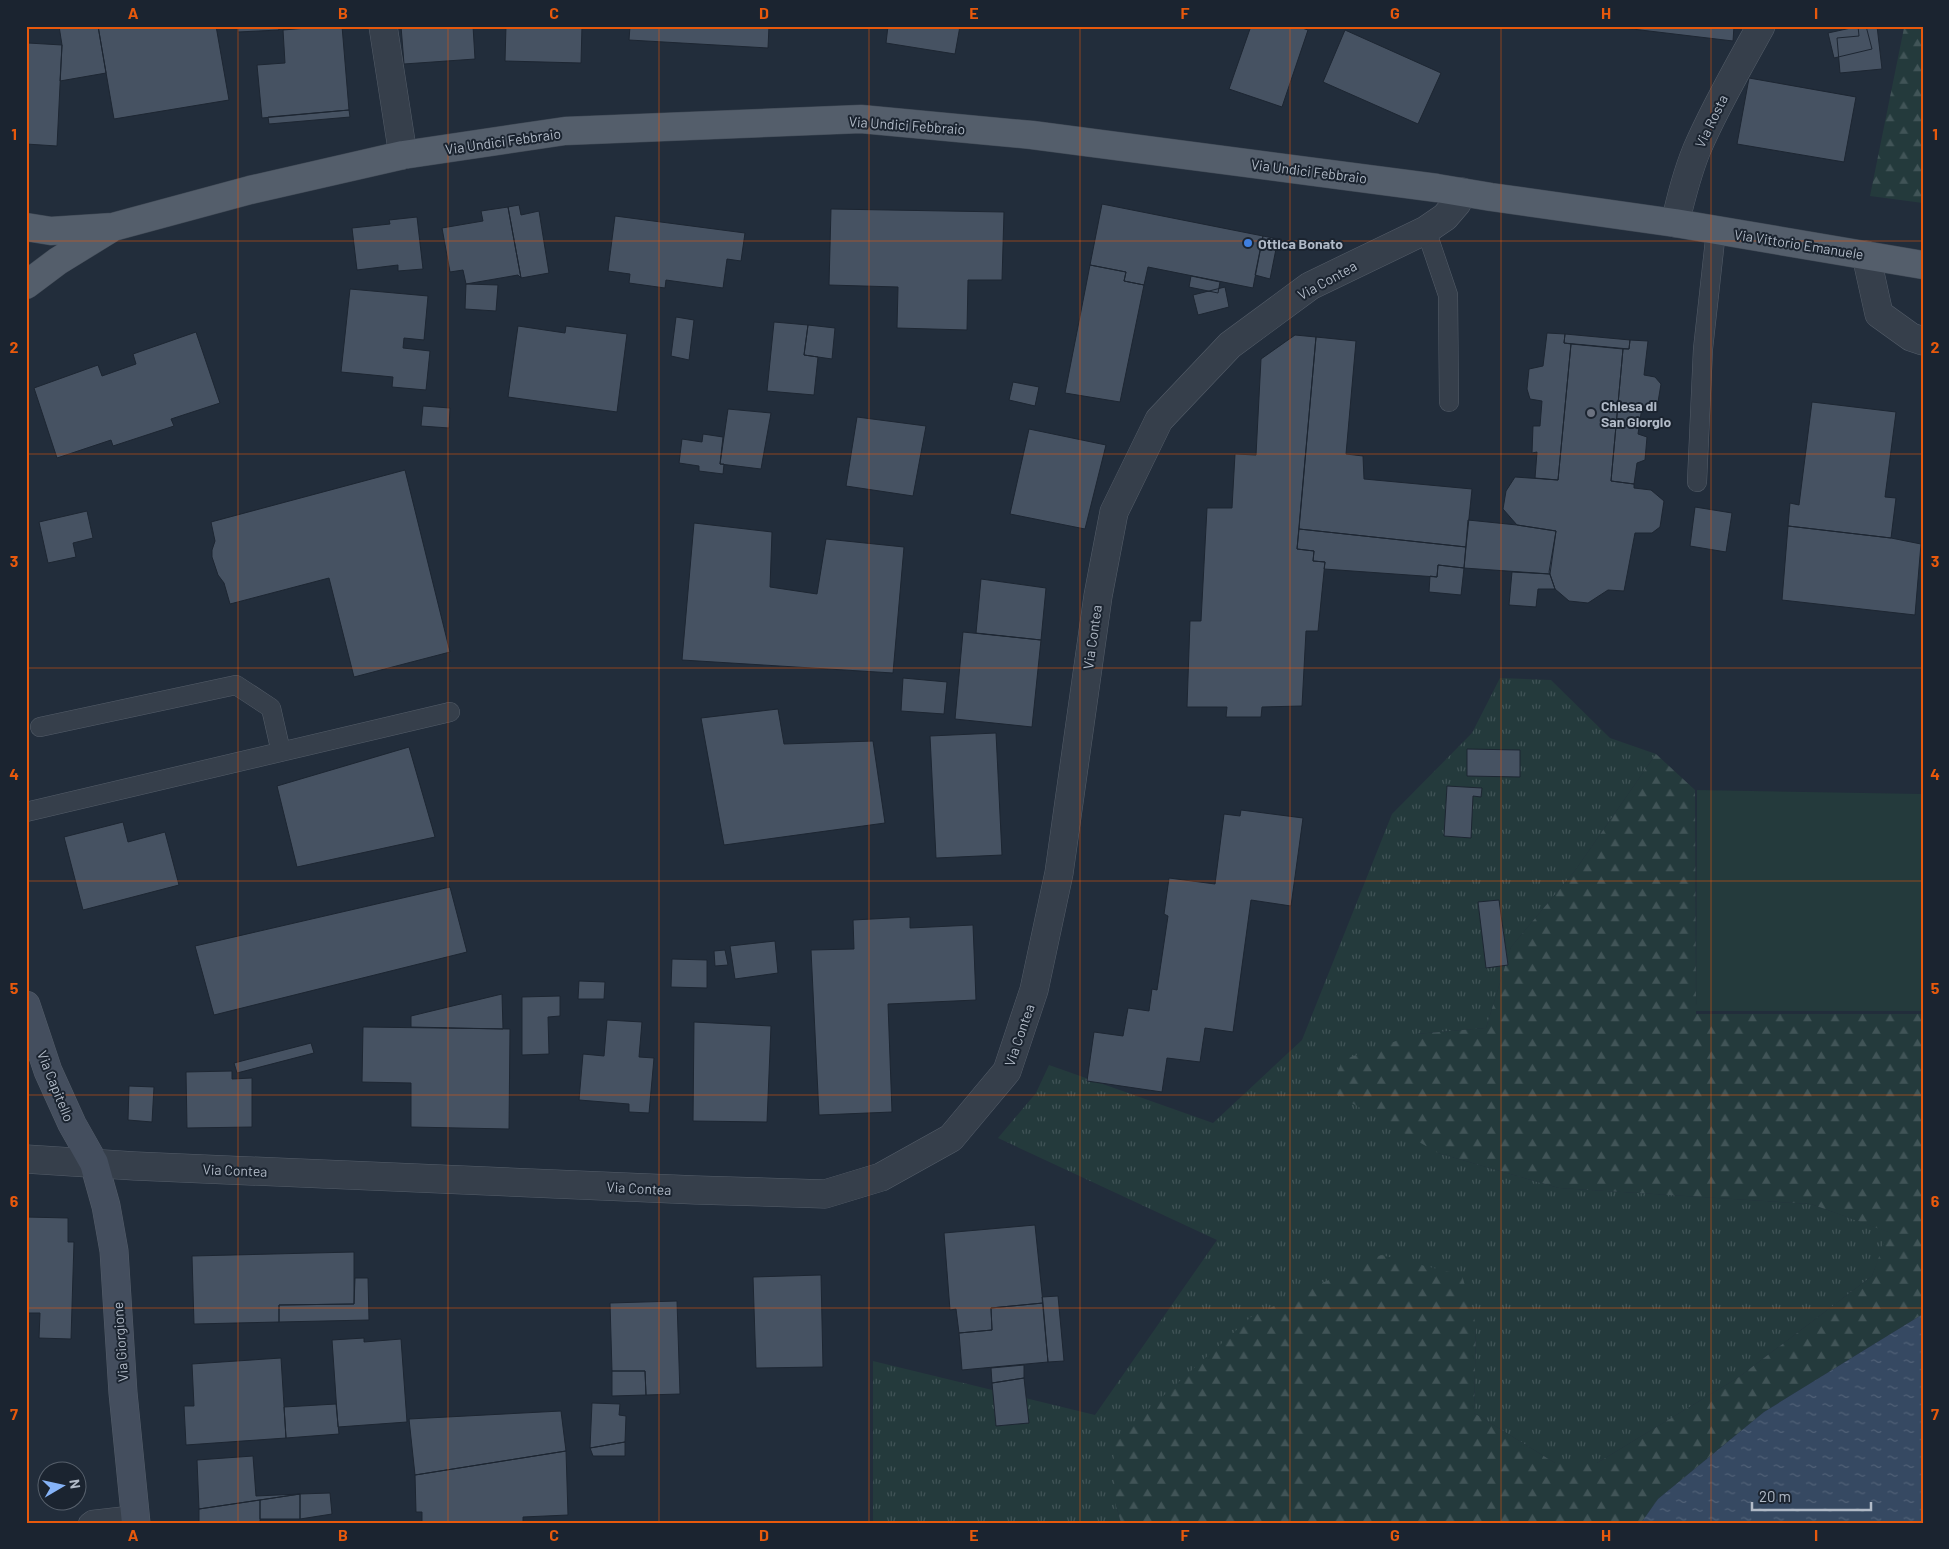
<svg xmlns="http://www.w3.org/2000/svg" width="1949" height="1549" viewBox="0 0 1949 1549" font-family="Barlow,sans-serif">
<defs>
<pattern id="grass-tufts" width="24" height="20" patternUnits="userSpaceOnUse" patternTransform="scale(1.25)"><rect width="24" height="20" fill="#243a3c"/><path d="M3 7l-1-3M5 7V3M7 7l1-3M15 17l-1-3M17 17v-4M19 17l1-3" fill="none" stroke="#415457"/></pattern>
<pattern id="forest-firs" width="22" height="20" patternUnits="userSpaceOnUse" patternTransform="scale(1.25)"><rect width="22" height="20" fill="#243a3c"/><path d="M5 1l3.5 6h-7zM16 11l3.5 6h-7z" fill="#415457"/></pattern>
<pattern id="water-ripples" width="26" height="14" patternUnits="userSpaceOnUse" patternTransform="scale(1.25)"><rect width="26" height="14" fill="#364962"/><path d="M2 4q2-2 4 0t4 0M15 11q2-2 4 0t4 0" fill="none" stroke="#516177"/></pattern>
</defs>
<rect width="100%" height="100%" fill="#222d3b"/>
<path fill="url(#grass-tufts)" d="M1500 678 1551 680 1610 738 1656 754 1574 872 1511 947 1486 1028 1416 1034 1438 1153 1559 1188 1811 1204 1889 1232 1872 1276 1739 1377 1597 1463H1555L1474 1413 1476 1325 1116 1505 1121 1523H873V1361L1095 1415 1217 1240 998 1138 1036 1093 1049 1065 1213 1123 1302 1040 1392 814 1472 733Z"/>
<path fill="url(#forest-firs)" d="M1907 26H1923V203L1870 196 1904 28Z
M1656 754 1695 790 1696 1014H1923V1314L1764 1412 1658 1499 1641 1523H1121L1116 1505 1113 1441 1251 1317 1381 1255 1462 1275 1476 1325 1474 1413 1555 1463H1597L1739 1377 1872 1276 1888 1232 1811 1204 1559 1188 1438 1153 1331 1091 1342 1060 1416 1034 1486 1028 1511 947 1574 872Z"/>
<path fill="#243a3c" d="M1697 790 1923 794V1011H1696Z"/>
<path fill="url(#water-ripples)" d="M1923 1314V1523H1641L1658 1499 1764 1412Z"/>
<path fill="#465262" stroke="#1d2632" d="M59 26H98L106 73 60 81 62 45Z
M98 26H216L229 100 114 119Z
M238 26H278L279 30 238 32Z
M331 26H342L349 110 262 118 257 65 285 63 283 30Z
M401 26H473L475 59 404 64Z
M506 26H582L581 63 505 61Z
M630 26H769L768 48 629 40Z
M888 26H960L955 54 886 43Z
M1251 26H1296L1308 30 1282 107 1229 89Z
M1607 26H1734L1733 41Z
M1858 26H1877L1882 69 1840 73 1837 38 1859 36Z
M1860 26H1866L1872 49 1834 58 1828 33Z
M1345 30 1441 73 1418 124 1323 82Z
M26 37 28 43 62 45 57 146 26 144Z
M1749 78 1856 97 1844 162 1737 144Z
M349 110 350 117 269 124 268 117Z
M1102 204 1263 236 1253 288 1148 267 1144 285 1124 281 1126 272 1090 265Z
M519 205 521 215 539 211 549 273 521 278 508 207Z
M508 207 521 278 518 275 466 284 463 270 450 272 442 228 483 221 481 211Z
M831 209 1004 212 1002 280H968L967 330 897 328 898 287 829 285Z
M615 216 745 233 741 261 727 259 723 288 666 280 665 288 629 283 630 274 608 271Z
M417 217 423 269 398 271V265L357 270 352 228 390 224 389 220Z
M1263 236 1278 239 1270 279 1255 275Z
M1090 265 1126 272 1124 281 1144 285 1120 402 1065 393Z
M1191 276 1220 282 1218 293 1189 287Z
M466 284 498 285 496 311 465 309Z
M1225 287 1229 307 1198 315 1193 295Z
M350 289 428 296 424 340 404 338 403 348 430 351 426 390 392 387 393 377 341 372Z
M676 317 694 320 689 360 671 356Z
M774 322 808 325 804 355 818 357 814 395 767 391Z
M808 325 835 328 832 359 804 355Z
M518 326 565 333 566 326 627 334 617 412 508 397Z
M196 332 220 403 171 419 174 426 113 446 111 440 57 458 34 388 98 365 102 376 136 364 133 354Z
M1547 333 1565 334 1564 343 1571 344 1558 480 1535 478 1537 452 1532 453 1533 426H1540L1542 401 1530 399 1527 389 1529 369 1543 366Z
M1565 334 1630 340 1629 349 1564 343Z
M1295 335 1316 337 1297 549 1314 551 1313 561 1325 562 1318 631H1306L1302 706 1262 707 1261 717H1226L1227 707H1187L1190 621H1201L1207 508H1232L1235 454 1256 455 1261 359Z
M1316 337 1356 341 1346 454 1363 456 1364 479 1472 489 1466 547 1299 529Z
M1630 340 1648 341 1644 375 1655 377 1661 384 1658 402 1652 407H1642L1638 434 1647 437 1645 460 1637 463 1634 484 1611 481 1623 349H1629Z
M1571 344 1623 349 1611 481 1634 484V488L1651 490 1664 501 1660 527 1652 533H1635L1624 591 1608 590 1588 603 1569 601 1555 589 1549 572 1556 531 1517 525 1503 509 1506 491 1515 477 1558 480Z
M1013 382 1039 387 1035 406 1009 400Z
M1812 402 1896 412 1885 497 1896 498 1891 538 1788 526 1790 503 1799 505Z
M423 406 450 408 449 428 421 426Z
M728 409 771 413 761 469 720 464Z
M857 417 926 426 913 496 846 486Z
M1029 429 1106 445 1085 529 1010 514Z
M703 434 723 437 720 464H724L723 474 699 471V466L679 463 682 439 702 442Z
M405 470 450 652 354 677 329 578 230 604 224 583 218 575 212 557V550L215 541 211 522Z
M1695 507 1732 513 1726 552 1690 546Z
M87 511 93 538 73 543 76 557 48 563 39 522Z
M1468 520 1517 525 1556 531 1550 574 1464 568Z
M694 523 772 532 770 587 817 594 826 539 904 547 893 673 682 660Z
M1788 526 1891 538 1921 544 1915 615 1782 600Z
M1299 529 1466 547 1464 568 1438 565 1437 577 1324 569 1325 562 1313 561 1314 551 1297 549Z
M1438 565 1464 568 1461 595 1429 592 1430 576 1437 577Z
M1512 572 1550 574 1555 589H1538L1536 607 1509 605Z
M981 579 1046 588 1041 640 976 633Z
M963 632 1041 640 1032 727 955 719Z
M903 678 947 682 944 714 901 711Z
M778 709 784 744 873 741 885 823 724 845 701 718Z
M996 733 1002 855 936 858 930 736Z
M409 747 435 837 297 867 277 786Z
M1467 749 1520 750V777L1467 776Z
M1447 786 1482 788 1481 797 1473 796 1471 838 1444 836Z
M1241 810 1303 818 1291 906 1251 900 1233 1032 1205 1028 1200 1062 1167 1058 1162 1092 1087 1081 1094 1032 1123 1036 1128 1008 1149 1011 1152 989 1157 990 1168 916 1164 914 1169 878 1215 884 1224 814 1240 816Z
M123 822 128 842 165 832 179 885 83 910 64 837Z
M450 887 467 952 214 1015 195 946Z
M1499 900 1508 965 1486 968 1478 902Z
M910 917V928L973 925 976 1000 888 1004 892 1112 819 1115 811 950 854 949 853 920Z
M775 941 778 973 735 979 730 946Z
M725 950 728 965 715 966 714 951Z
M672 959 707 960V988L671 987Z
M579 981 605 982 604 999H578Z
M502 994 503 1029 411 1027V1016Z
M560 996V1016L548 1017 549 1054 522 1055V997Z
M607 1020 642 1022 639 1057 654 1058 649 1113 629 1112V1104L579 1100 583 1054 604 1056Z
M694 1022 771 1026 767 1122 693 1121Z
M363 1027 510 1029 509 1129 411 1127V1083L362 1082Z
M311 1043 314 1053 237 1073 234 1063Z
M232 1071V1079L252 1078V1127L187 1128 186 1072Z
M129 1086 154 1087 152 1122 128 1120Z
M26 1217 68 1218V1242H74L71 1339 39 1338 40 1313H26Z
M1035 1225 1043 1303 991 1308 992 1330 959 1333 956 1309 950 1310 944 1233Z
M354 1252V1304L279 1305V1322L194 1324 192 1256Z
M821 1275 823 1367 756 1368 753 1277Z
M355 1278H368L369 1320 279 1322V1305L354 1304Z
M1058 1296 1064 1361 1048 1362 1042 1297Z
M677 1301 680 1394 646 1395 645 1371H612L610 1303Z
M1043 1303 1048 1362 962 1370 959 1333 992 1330 991 1308Z
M364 1338V1342L401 1339 407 1422 338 1427 332 1340Z
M281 1358 286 1438 186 1445 184 1406H194L192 1364Z
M1024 1365V1378L992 1383 991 1368Z
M612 1371H645L646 1395 612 1396Z
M1024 1378 1029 1423 996 1426 992 1383Z
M592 1403 620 1404 619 1415 626 1416 625 1442 590 1448Z
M336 1404 339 1434 286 1438 284 1407Z
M561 1411 566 1451 415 1475 409 1419Z
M625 1442V1456H593L590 1448Z
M566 1451 568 1515 523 1517V1523H422V1512H416L415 1475Z
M253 1456 256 1496 300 1494 199 1509 197 1460Z
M330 1493 332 1514 300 1519V1494Z
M300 1494V1519H260V1500Z
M260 1500V1523H199V1509Z"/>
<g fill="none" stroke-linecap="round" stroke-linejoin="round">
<defs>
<path id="lane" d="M1426 230 1448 295 1449 402
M1697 482 1703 349 1716 231
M40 727 236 685 271 708 281 752
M26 812 450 712
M88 1523 92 1520 136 1515"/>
<path id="street" d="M383 26 403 155
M1675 223C1681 198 1687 173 1697 149 1715 107 1739 66 1761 26
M1866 255 1879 314 1911 337 1923 341
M26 1159 135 1166 696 1190 825 1194 881 1177 951 1138 1007 1071 1034 990 1059 873 1098 596 1114 512 1159 420 1230 345 1310 286 1426 230 1445 217 1457 203 1462 192"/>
<path id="secondary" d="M26 1005 48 1071 72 1124 94 1163 106 1206 114 1251 123 1393 136 1523"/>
<path id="primary" d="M26 227 51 231 113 227 250 190 403 155 565 131 861 119 1032 135 1437 188 1491 197 1675 223 1923 265
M26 285 58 261 110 229"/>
</defs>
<use href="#lane" stroke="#545d69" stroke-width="20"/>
<use href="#street" stroke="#545d69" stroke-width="29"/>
<use href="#secondary" stroke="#545d69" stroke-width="29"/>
<use href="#primary" stroke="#3f4854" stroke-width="29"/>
<use href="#lane" stroke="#363f4b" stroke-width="19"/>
<use href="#street" stroke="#363f4b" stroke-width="28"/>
<use href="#secondary" stroke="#444e5e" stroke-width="28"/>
<use href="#primary" stroke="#545e6b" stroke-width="28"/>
</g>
<path fill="none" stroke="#e8590c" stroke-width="1" stroke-opacity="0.55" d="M238 26V1523M448 26V1523M659 26V1523M869 26V1523M1080 26V1523M1290 26V1523M1501 26V1523M1711 26V1523M26 241H1923M26 454H1923M26 668H1923M26 881H1923M26 1095H1923M26 1308H1923"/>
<circle fill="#3f7fe0" stroke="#1b2430" stroke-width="2" cx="1248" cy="243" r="5"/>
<circle fill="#6b7280" stroke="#1b2430" stroke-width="2" cx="1591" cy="413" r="5"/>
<g text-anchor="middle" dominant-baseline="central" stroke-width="4" stroke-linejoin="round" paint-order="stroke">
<g font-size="14" fill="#b1bac7" stroke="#1b2430">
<text transform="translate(1711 121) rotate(-64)">Via Rosta</text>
<text transform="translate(907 125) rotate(4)">Via Undici Febbraio</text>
<text transform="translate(503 141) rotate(-8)">Via Undici Febbraio</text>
<text transform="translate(1309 171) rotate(7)">Via Undici Febbraio</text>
<text transform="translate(1799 244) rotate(9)">Via Vittorio Emanuele</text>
<text transform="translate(1327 280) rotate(-29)">Via Contea</text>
<text transform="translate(1092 637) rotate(-82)">Via Contea</text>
<text transform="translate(1019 1035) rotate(-71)">Via Contea</text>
<text transform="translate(56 1086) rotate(68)">Via Capitello</text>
<text transform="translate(235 1170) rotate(2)">Via Contea</text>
<text transform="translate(639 1188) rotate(3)">Via Contea</text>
<text transform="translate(120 1342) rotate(-94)">Via Giorgione</text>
</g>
<g font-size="14" font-weight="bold" fill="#b1bac7" stroke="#1b2430" text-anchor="start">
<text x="1258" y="243">Ottica Bonato</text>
<text x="1601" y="405">Chiesa di<tspan x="1601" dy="16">San Giorgio</tspan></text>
</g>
</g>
<rect width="1949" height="1549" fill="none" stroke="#1b2430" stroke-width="55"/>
<g transform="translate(62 1486) rotate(81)"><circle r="24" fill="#1b2430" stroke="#57606c"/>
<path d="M0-4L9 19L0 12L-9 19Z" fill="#86b3f7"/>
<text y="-8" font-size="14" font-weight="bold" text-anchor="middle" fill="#b1bac7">N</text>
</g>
<path d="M1752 1502v8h119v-8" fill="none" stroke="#b1bac7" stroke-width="2.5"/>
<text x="1759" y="1502" font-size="15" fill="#b1bac7" stroke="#1b2430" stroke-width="4" paint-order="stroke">20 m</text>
<rect x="28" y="28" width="1894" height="1494" fill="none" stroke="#e8590c" stroke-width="2"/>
<g font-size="16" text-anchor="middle" font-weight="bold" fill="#e8590c">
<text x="133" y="19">A</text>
<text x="343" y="19">B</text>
<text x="554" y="19">C</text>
<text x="764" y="19">D</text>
<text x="974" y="19">E</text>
<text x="1185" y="19">F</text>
<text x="1395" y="19">G</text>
<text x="1606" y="19">H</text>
<text x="1816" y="19">I</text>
<text x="14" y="140">1</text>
<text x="1935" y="140">1</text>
<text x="14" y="353">2</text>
<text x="1935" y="353">2</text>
<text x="14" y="567">3</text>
<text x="1935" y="567">3</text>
<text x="14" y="780">4</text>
<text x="1935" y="780">4</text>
<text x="14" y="994">5</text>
<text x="1935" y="994">5</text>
<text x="14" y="1207">6</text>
<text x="1935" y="1207">6</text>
<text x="14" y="1420">7</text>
<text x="1935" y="1420">7</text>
<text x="133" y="1541">A</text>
<text x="343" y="1541">B</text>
<text x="554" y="1541">C</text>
<text x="764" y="1541">D</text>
<text x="974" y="1541">E</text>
<text x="1185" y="1541">F</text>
<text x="1395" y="1541">G</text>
<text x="1606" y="1541">H</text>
<text x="1816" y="1541">I</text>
</g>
</svg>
